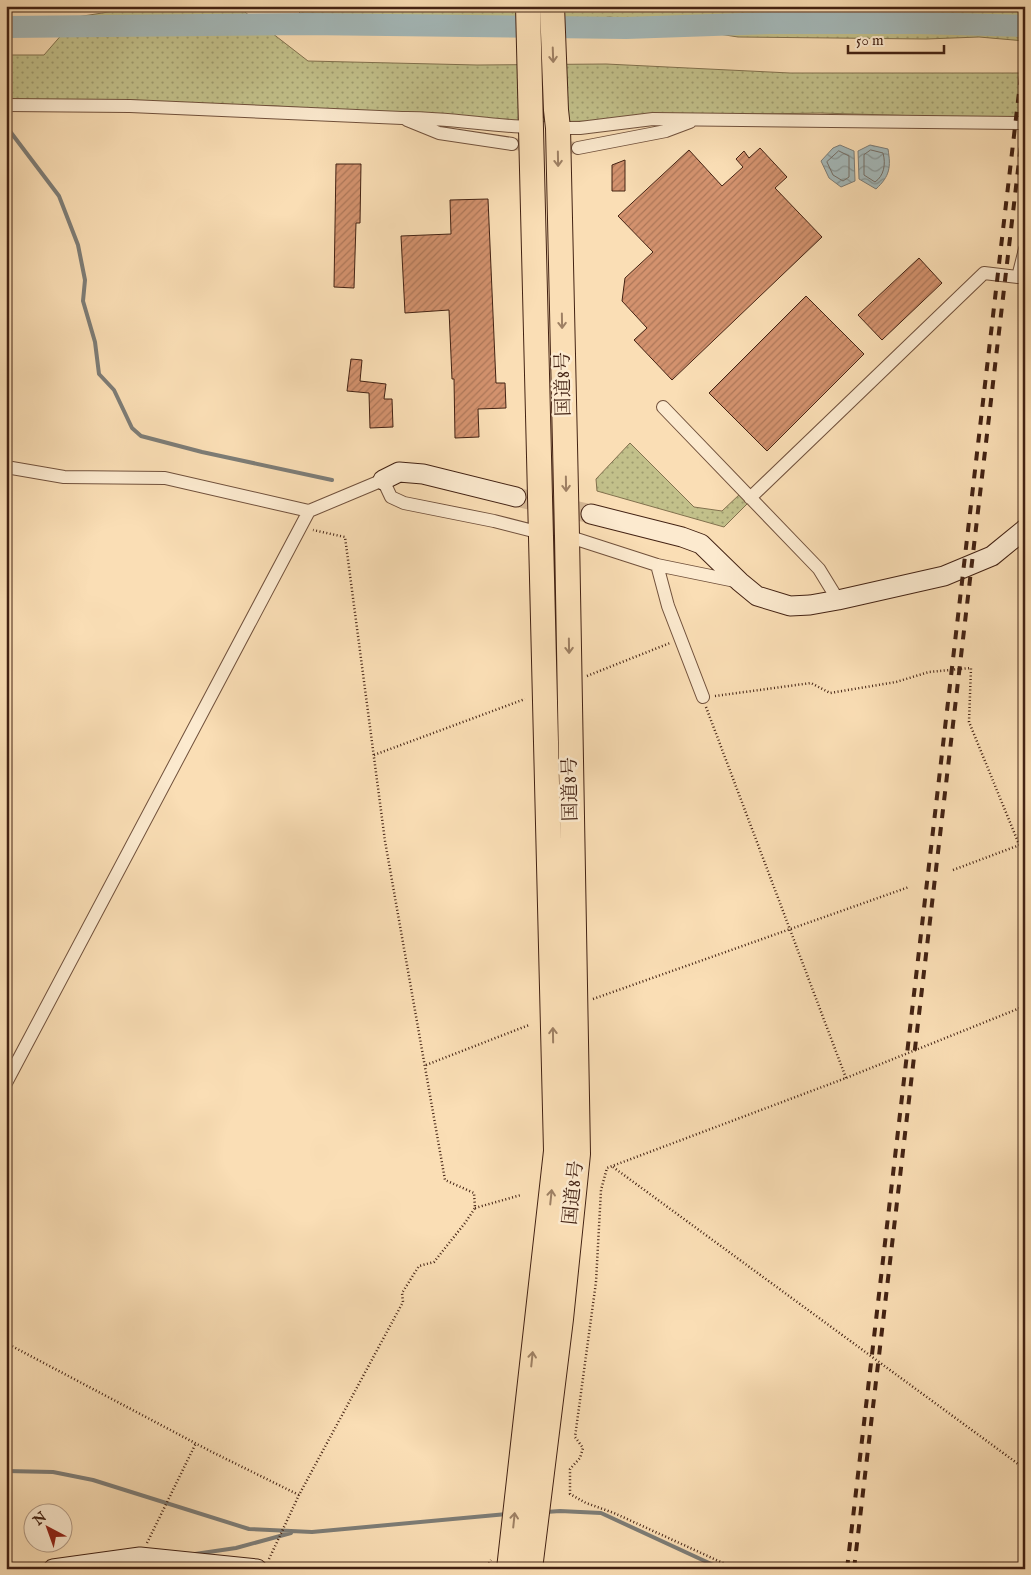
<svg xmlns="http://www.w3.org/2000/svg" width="1031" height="1575" viewBox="0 0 1031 1575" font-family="'IM FELL English','Noto Serif JP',serif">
<defs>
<pattern id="grass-dots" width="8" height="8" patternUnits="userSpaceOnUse" patternTransform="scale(1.25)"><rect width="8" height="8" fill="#c2c08a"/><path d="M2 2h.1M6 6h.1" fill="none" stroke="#9f9c70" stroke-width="1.8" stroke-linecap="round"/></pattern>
<pattern id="water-waves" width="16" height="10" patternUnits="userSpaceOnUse" patternTransform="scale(1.25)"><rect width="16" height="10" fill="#a4b9ba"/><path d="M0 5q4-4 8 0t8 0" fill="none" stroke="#879696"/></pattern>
<pattern id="building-hatch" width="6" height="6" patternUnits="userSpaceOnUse" patternTransform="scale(1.25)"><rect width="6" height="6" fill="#d3926e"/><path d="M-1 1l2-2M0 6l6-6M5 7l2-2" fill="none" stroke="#ad7759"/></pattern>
</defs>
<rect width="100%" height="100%" fill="#fadeb5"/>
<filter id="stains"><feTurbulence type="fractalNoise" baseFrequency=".004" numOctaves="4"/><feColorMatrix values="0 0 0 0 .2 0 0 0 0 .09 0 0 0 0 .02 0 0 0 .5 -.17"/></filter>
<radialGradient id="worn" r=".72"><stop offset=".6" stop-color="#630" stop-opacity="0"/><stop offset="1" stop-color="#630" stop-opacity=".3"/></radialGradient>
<path fill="url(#grass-dots)" stroke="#82714e" d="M294 6H1025V41L979 37 926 39 738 37 610 17 489 32 305 19Z
M127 9H241L308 61 477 65 606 64 790 73H1025V119L820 113 703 115 602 121 509 122 276 106 6 99V55H44L77 17Z
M630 443 694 507 722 511 740 494 749 502 724 527 597 491 596 479Z"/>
<path fill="url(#water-waves)" stroke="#7d7d77" d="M840 145 854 151 855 181 841 187 829 178 821 161 833 148Z
M870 145 888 149C891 167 890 176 876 189L859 179 858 151Z"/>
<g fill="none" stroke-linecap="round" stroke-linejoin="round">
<path stroke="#746e66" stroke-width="1" d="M871 150 883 153C886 164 884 176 875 182L864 175V155Z
M839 151 849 156V177L843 181 833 175 827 162Z"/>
<path stroke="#7d7d77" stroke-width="4" d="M6 126 59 196 78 245 85 280 83 301 95 342 99 374 114 390 132 428 141 436 202 452 332 480
M6 1471 53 1472 93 1480 249 1529 312 1532 507 1514
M546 1512 560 1511 601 1513 722 1569
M195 1554 236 1548 291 1533"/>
<path stroke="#a4b9ba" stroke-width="22" d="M6 27 306 24 626 28 770 23H919L1025 26"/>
</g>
<path fill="url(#building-hatch)" stroke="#432213" d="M760 148 787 177 775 188 822 237 672 380 634 340 647 328 622 301 625 278 653 252 618 216 689 150 722 186 743 167 736 159 744 151 749 158Z
M625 160V191H612V165Z
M336 164H361L360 223H356L354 288 334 287Z
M488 199 496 383H505L506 408 478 409 479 437 455 438 454 379H452L449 310 405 313 401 236 451 234 450 200Z
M919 258 942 283 882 340 858 315Z
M806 296 864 354 767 451 709 393Z
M351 359 362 360 360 381 386 384 384 399H392L393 427 370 428 369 393 347 391Z"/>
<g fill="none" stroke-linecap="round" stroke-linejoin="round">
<path stroke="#d5b895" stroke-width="12" stroke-dasharray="12 6" stroke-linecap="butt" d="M512 144 578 148"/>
<path stroke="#d5b895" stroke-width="19" stroke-dasharray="19 9" stroke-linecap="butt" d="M516 497 591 514"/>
<defs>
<path id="street" d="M6 105 130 106 402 118C446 117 487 126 531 127
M407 120 439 133 512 144
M558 128H580L653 119 1025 123
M578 148 666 131 690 122
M663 407 819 569 838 600
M6 467 64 477 165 478 309 511 383 480 391 497 404 503 494 521 541 533
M750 498 984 273 1018 277 1025 249
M567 536 657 565 740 582
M657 565 668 606 703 697
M6 1083 309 511"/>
<path id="secondary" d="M383 480 399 472 423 474 516 497
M591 514 682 537 701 544 740 582 757 596 790 606 810 605 838 600 944 576 992 556 1025 529
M53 1569 140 1557 257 1569"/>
<path id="highway" d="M509 1569 556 1151 528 6
M530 1569 561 1319 578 1154 567 536 558 128 556 110 552 6"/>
</defs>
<use href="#street" stroke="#71513c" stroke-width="14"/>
<use href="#secondary" stroke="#432213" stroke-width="21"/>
<use href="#highway" stroke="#432213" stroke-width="26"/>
<path stroke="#432213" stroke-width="2.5" stroke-dasharray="1 2.5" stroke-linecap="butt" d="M587 676 670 643
M715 696 811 683 830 693 896 682 929 672 971 668 969 722 1025 859
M706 707 846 1078
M374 755 525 699
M953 870 1025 843
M593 999 909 887
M1021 1008 1025 1018
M426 1065 529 1025
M613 1167 1025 1469
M475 1208 521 1195
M6 1343 212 1452 299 1495 403 1302 402 1293 419 1266 434 1262 465 1223 475 1208 474 1193 445 1180 385 841 345 537 313 530
M147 1543 196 1443
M269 1559 299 1495
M485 1569 491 1560
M736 1569 614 1513 586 1503 570 1494V1469L580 1458 583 1448 575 1437 596 1282 601 1190 607 1168 846 1078 1025 1006"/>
<use href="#street" stroke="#fceacf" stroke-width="12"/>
<use href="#secondary" stroke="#fceacf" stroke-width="19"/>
<use href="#highway" stroke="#fadeb5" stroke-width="24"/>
<path stroke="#432213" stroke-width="4" stroke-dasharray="9 9" stroke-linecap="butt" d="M847 1569 1025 41
M854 1569 1025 110"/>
</g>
<defs><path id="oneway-shaft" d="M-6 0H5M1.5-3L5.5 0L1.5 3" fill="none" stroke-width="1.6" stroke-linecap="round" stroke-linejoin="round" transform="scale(1.25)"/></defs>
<g stroke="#9e8064">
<use href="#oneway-shaft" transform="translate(553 55) rotate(88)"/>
<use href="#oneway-shaft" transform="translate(558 159) rotate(89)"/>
<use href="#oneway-shaft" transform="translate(562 321) rotate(89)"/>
<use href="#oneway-shaft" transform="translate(566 484) rotate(89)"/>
<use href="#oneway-shaft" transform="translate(569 646) rotate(89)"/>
<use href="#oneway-shaft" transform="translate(553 1035) rotate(-91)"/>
<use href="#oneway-shaft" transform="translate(551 1197) rotate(-84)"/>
<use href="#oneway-shaft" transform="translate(532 1359) rotate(-84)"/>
<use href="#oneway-shaft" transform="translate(514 1520) rotate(-84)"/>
</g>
<g text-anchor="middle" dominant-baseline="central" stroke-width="5" stroke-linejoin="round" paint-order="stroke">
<g font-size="19" fill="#432213" stroke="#fceacf">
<text transform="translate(564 384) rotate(-91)">国道8号</text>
<text transform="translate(571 789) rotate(-91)">国道8号</text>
<text transform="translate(574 1193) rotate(-84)">国道8号</text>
</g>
</g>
<rect width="1031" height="1575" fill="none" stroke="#fadeb5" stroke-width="25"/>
<rect x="8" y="8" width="1016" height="1560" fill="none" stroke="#432213" stroke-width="2.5"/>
<rect x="12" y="12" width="1006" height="1550" fill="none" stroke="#432213"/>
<g transform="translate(48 1528) rotate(319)"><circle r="24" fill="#fceacf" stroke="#b29a84"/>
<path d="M0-4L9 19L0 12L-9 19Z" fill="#8f2418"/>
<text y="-8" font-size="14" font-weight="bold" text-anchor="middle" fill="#432213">N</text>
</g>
<path d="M848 45v8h96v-8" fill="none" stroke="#432213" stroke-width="2.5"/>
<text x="856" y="45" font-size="15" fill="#432213" stroke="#fceacf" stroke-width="4" paint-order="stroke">50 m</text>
<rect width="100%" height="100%" filter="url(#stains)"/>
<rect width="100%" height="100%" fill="url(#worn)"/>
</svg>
